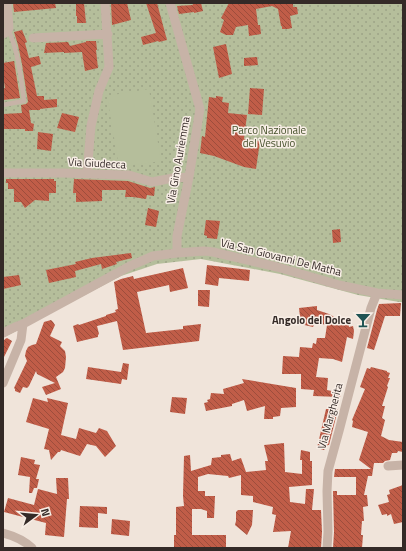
<svg xmlns="http://www.w3.org/2000/svg" width="406" height="551" viewBox="0 0 406 551" font-family="'Titillium Web',sans-serif">
<defs>
<pattern id="park-dots" width="8" height="8" patternUnits="userSpaceOnUse"><rect width="8" height="8" fill="#b5be9b"/><path d="M2 2h.1M6 6h.1" fill="none" stroke="#9ca386" stroke-width="1.8" stroke-linecap="round"/></pattern>
<pattern id="building-back-hatch" width="6" height="6" patternUnits="userSpaceOnUse"><rect width="6" height="6" fill="#c05d48"/><path d="M-1 5l2 2M0 0l6 6M5-1l2 2" fill="none" stroke="#9d4d3c"/></pattern>
</defs>
<rect width="100%" height="100%" fill="#f0e4da"/>
<path fill="url(#park-dots)" d="M3 3H403V302H399L358 295 280 274 201 259 157 264 121 276 3 338Z"/>
<path fill="#b5be9b" d="M149 89 161 161 119 167 107 96Z"/>
<path fill="url(#building-back-hatch)" d="M13 3H55L56 8 14 12Z
M76 3H84L86 23H77V16H76Z
M111 3H127L131 20 112 25Z
M146 3H157L167 40 159 42 158 41 143 45 141 37 156 33Z
M192 3H201L203 11 194 13V12L179 14 177 6 193 5Z
M229 3H293V7H297L298 14 290 16 292 28 288 29H282V26H281L278 9 272 6 256 9 258 25H260L261 34 249 36 248 25 236 27 233 35H226L220 32 224 20 221 18Z
M22 30 27 42 25 43 29 58 39 56 41 64 31 67 37 96H44V100L57 99V107L40 109V110H29L31 123 34 124 33 131H25V129H3V114L22 113 21 105 26 104 28 102 22 64 18 45 14 32Z
M86 41H96L97 50H96L98 68 85 71 82 52 64 53V52L44 53 46 43 68 42 70 46 86 42Z
M226 44 232 74 219 78 213 47Z
M257 57 258 65 244 66V58Z
M14 61 20 98 3 100V89L5 88 3 75V63Z
M250 88 264 89 262 115 248 114Z
M216 96 223 97 222 102 229 103 228 113 247 115 244 139 260 141 256 169 244 167 214 156 200 153 202 136 205 137 209 97 216 98Z
M62 113 79 117 75 132 57 128Z
M38 132 53 134 51 151 37 149Z
M6 179H54V181H56V193H49V201L35 200 25 208 21 202H14V189H8V183H6Z
M74 179 128 181 150 188 155 187 154 196 147 195 146 199 133 197H125L126 190H102V201L76 202V193H73Z
M148 208 159 211 156 227 145 225Z
M206 220 220 221 217 239 207 238V236L204 235Z
M340 229 341 242 333 243 332 230Z
M131 253 132 258 116 262 117 264 102 269 101 264 75 271 76 277 49 283 46 270 76 264 75 262 92 258Z
M207 265 250 270 249 281 219 278 218 286 205 284Z
M183 268 188 288 170 292 169 285 137 292 146 333 183 329V326L201 324 199 341 123 350 117 321 97 326 99 334 98 335V337L77 342 73 326 78 324 79 325 106 316V315L116 312 115 310 118 309 114 282 121 279 133 276 134 279Z
M19 275 21 285 3 289V277Z
M198 290H210L209 307 198 306Z
M401 303 400 316H385L374 350 367 348 377 310 379 304Z
M317 306V310L329 314 336 318 342 320V321H348L349 327 353 326 354 331 353 339 347 337 342 362 333 359 319 358 316 377 328 378 327 390 341 393 340 397 313 396 314 390 301 389V374H282L283 356 299 357 300 347 312 348 313 343 316 344 317 338H325L327 325 315 323 313 327 300 324 298 317H300L299 308Z
M51 320 53 322 55 325 50 336 62 342 60 346 65 351 66 357 65 368 63 372 56 377 61 389 46 395 42 387 55 383 37 374 36 371 29 386 27 388 23 387 20 393 15 391V389L14 388 27 361 25 356 26 351 28 347 32 345 36 344 44 322Z
M7 338 12 341 3 359V342L5 339Z
M123 363 129 364 127 380 122 379 121 384 86 379 88 367 121 372Z
M371 367 387 371V372L390 373 388 378H390L387 386 388 387 382 406H385L382 418 385 420 381 436 389 440 403 442V452L398 451 397 453H392L390 460 385 461 383 463H374L372 476H368L364 495H367L368 506 363 507 364 521H362L361 535H363L362 548H333L334 532 333 491H337V495H356V477H334L335 469H371L359 460 368 432 352 427 353 421 352 420 365 389 360 387 367 368 370 369Z
M242 379 296 388V407L281 408 280 416 273 417V419H264L265 406 247 411 244 400 232 404V406L206 411 204 403 208 402 207 400 210 399 211 393 224 394 223 389 244 383Z
M172 397 187 398 185 414 170 412Z
M33 398 48 402 47 398 68 403 61 435 76 439 79 428 96 433 99 428 107 431 116 446 105 457 96 446 87 444 80 456 61 450 60 452H58L51 460 49 450 44 449 49 429 26 422Z
M326 409H338L329 445H328L324 450 317 448Z
M284 443 285 472 302 474V460H300L301 450 310 452V461H312V485L289 487 290 502 305 504 306 489H314L312 510H321L322 532 321 548H288L291 531 273 532 276 515 272 514 273 507 253 502V496L241 495V475L229 478 228 476 208 474 198 477V491H205V496H215L214 518H207V511L201 509H192V535H226V548H174V535H176V507L184 506 183 496 184 456 190 455 191 471 211 465 212 458 221 457V455L230 454 232 461 241 458 246 472 266 470 265 461H268L264 445Z
M21 457 35 460 34 464 40 465 36 479H39L37 488H34L32 493H29L30 477 18 475Z
M56 478H68L69 499H67L64 537 45 535 46 523 4 512 8 498 34 505 38 489 57 494Z
M403 485V522L394 524 391 514 387 516V514L382 515 378 505 389 502 387 495 390 494 389 490Z
M80 506 107 507V514L98 513V528L79 527Z
M238 510H253L252 525 247 535 235 525 236 521V512Z
M112 519 130 521 129 536 111 534Z"/>
<g fill="none" stroke-linecap="round" stroke-linejoin="round">
<path stroke="#c7b3a7" stroke-width="4.5" d="M3 105 24 101C21 78 18 50 8 29"/>
<path stroke="#c7b3a7" stroke-width="9" d="M170 3 200 109 189 177 177 236V253
M3 34 7 32 9 28 7 3
M33 38 108 34
M3 173H63L124 175H129L152 182 173 178 189 177
M87 174 91 126 99 91 109 67 105 3
M3 333 15 327 23 324 130 266 153 256 177 253 204 251 213 252 277 267 339 285 377 293 403 295
M3 383 21 340 23 324
M388 466 403 465
M3 533C14 536 24 540 32 548
M327 548 328 532 327 491 328 471 339 431 371 308 377 293"/>
</g>
<defs>
<symbol id="bar-bare" viewBox="-9 -9 18 18"><path d="M-6-5H6L.8 .8V4.5H3.5V6h-7V4.5H-.8V.8Z" fill="#1f5353" stroke="#f8eee6" stroke-width="2.5" paint-order="stroke"/></symbol>
</defs>
<g fill-rule="evenodd">
<use href="#bar-bare" x="352" y="309" width="22" height="22"/>
</g>
<g text-anchor="middle" dominant-baseline="central" stroke-width="3" stroke-linejoin="round" paint-order="stroke">
<g font-size="11" fill="#46512c" stroke="#f8eee6">
<text x="269" y="130">Parco Nazionale<tspan x="269" dy="13">del Vesuvio</tspan></text>
</g>
<g font-size="11" fill="#342a27" stroke="#f8eee6">
<text transform="translate(178 160) rotate(-80)">Via Gino Auriemma</text>
<text transform="translate(97 163) rotate(3)">Via Giudecca</text>
<text transform="translate(281 257) rotate(14)">Via San Giovanni De Matha</text>
<text transform="translate(330 416) rotate(-75)">Via Margherita</text>
</g>
<g font-size="11" font-weight="bold" fill="#342a27" stroke="#f8eee6" text-anchor="end">
<text x="351" y="320">Angolo del Dolce</text>
</g>
</g>
<rect width="406" height="551" fill="none" stroke="#342a27" stroke-width="8"/>
<g transform="translate(36 515) rotate(74)" stroke="#f8eee6" stroke-width="3" paint-order="stroke">
<path d="M0-3L7 15L0 10L-7 15Z" fill="#342a27"/>
<text y="-6" font-size="11" font-weight="bold" text-anchor="middle" fill="#342a27">N</text>
</g>
</svg>
